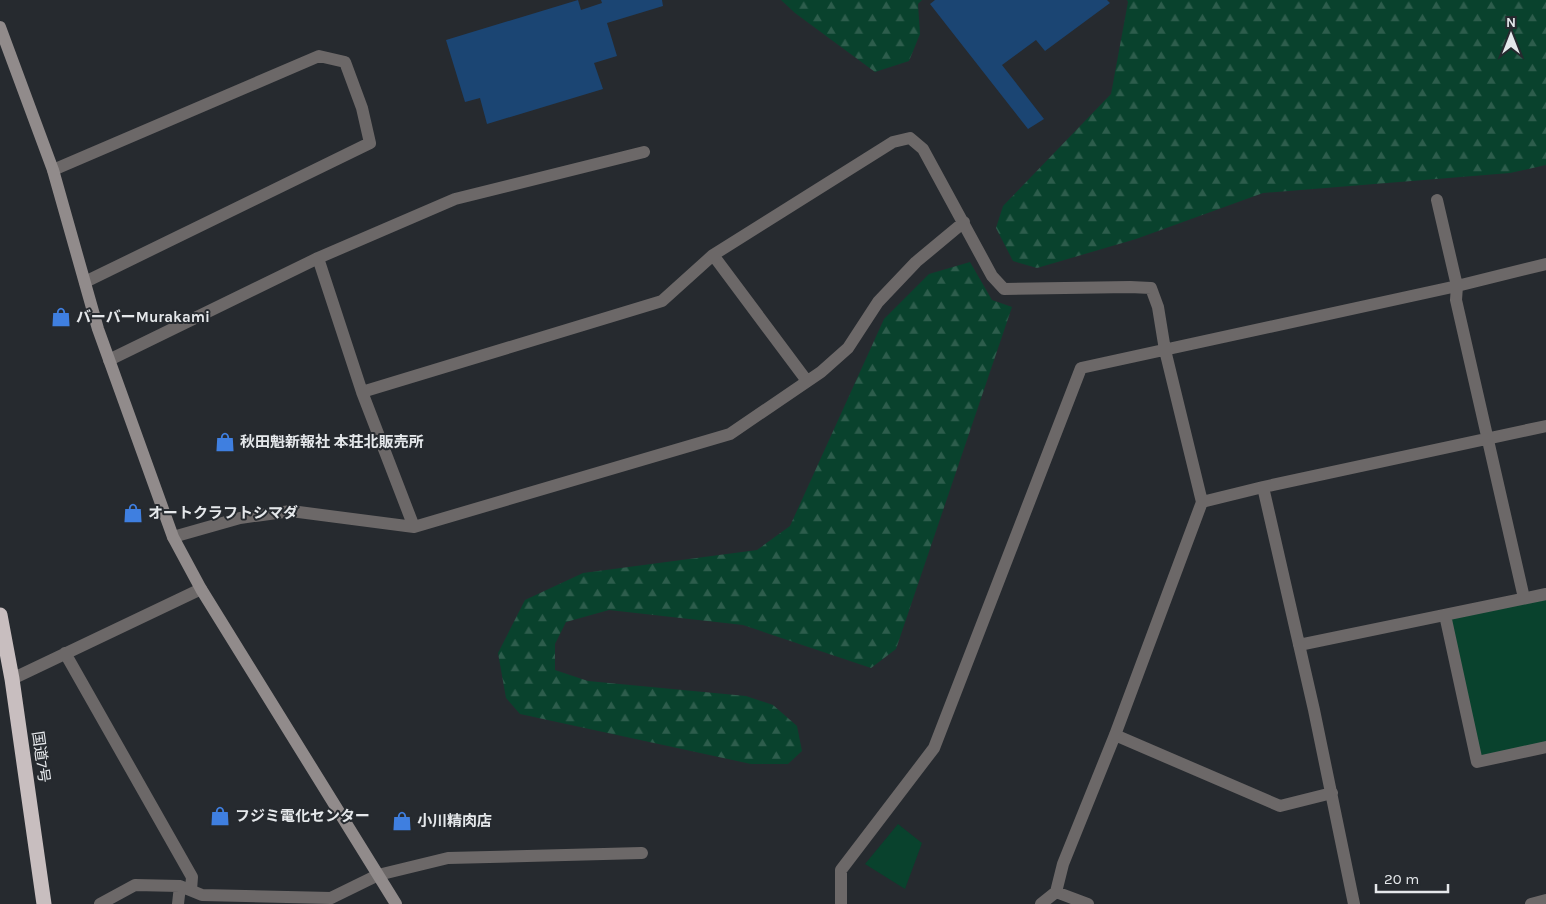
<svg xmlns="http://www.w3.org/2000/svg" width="1546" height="904" viewBox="0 0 1546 904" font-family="Karla,'Noto Sans JP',sans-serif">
<defs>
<pattern id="forest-firs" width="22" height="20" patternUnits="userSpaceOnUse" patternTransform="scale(1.25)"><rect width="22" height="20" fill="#09422d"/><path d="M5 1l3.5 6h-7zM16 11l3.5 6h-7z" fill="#2d5d4c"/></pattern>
</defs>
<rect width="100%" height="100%" fill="#262a2f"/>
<path fill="#09422d" d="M1546 594V747L1477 762 1445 615Z
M898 824 922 843 905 889 865 864Z"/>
<path fill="url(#forest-firs)" d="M781 0H922L918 4 920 34 909 61 875 72 795 13Z
M1127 0H1546V165L1510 173 1263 193 1136 239 1037 268 1013 261 996 228 1003 206 1111 94 1128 2Z
M970 262 992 300 1012 307 896 649 871 668 743 625 609 610 566 622 555 644V670L588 681 746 696 773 705 797 726 802 751 788 764H751L520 714 506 698 498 653 525 600 583 573 757 550 790 526 884 319 929 274Z"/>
<path fill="#1b4573" d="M578 0 581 10 602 3 601 0H662L663 6 607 23 617 56 594 63 603 89 487 124 480 98 465 102 446 40Z
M935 0H1107L1110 3 1045 51 1036 40 1002 65 1044 119 1028 129 930 4Z"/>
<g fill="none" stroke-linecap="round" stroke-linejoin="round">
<path stroke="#6c6868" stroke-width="12" d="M65 653 192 877 191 890
M12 679 201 589
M100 904 135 885 180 886 202 895 331 898 378 875
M178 904 180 886"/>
<path stroke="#6c6868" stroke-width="12" d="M53 170 319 56 345 62 362 108 370 143 85 282
M1437 200 1457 286 1456 300 1524 598
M713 255 807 381
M318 258 455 199 644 152
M109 360 318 258 362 392 662 301 713 255 893 142 910 138 923 149 992 276 1004 289 1130 287 1151 288 1158 307 1165 350 1202 502 1115 735 1063 864 1056 892 1041 904
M362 392 414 527
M1263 487 1314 710 1354 904
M1202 502 1263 487 1546 426
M173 537 240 518 291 511 414 527 730 434 821 372 848 348 878 302 916 262 964 222
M1445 615 1477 762 1546 747
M1299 645 1546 594
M1115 735 1280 806 1332 793
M378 875 448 858 642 853
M1056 892 1088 904
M841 904V870L934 748 1081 368 1457 286 1546 264
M1531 904 1546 900"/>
<path stroke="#918b8b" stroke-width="12" d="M0 27 53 170 98 329 173 537 201 589 396 904"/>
<path stroke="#c8bebf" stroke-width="15" d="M0 615 12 679 44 904"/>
</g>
<defs>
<symbol id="shop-bare" viewBox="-9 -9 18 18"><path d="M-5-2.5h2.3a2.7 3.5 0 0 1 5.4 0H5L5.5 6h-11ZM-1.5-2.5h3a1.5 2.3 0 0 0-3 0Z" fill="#3f7fe0" stroke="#262a2f" stroke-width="2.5" paint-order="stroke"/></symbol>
</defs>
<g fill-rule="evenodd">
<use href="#shop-bare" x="47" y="303" width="28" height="28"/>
<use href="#shop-bare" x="211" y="428" width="28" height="28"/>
<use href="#shop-bare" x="119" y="499" width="28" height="28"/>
<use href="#shop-bare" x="206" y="802" width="28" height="28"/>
<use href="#shop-bare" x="388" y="807" width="28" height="28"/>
</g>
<g text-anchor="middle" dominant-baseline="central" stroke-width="4" stroke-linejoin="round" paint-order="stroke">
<g font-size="15" font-weight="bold" fill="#e5e8eb" stroke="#262a2f" text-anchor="start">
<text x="76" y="317">バーバーMurakami</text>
<text x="240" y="442">秋田魁新報社 本荘北販売所</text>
<text x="148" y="513">オートクラフトシマダ</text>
<text x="235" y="816">フジミ電化センター</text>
<text x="417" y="821">小川精肉店</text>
</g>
<g font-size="15" fill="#e5e8eb" stroke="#262a2f">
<text transform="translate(41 757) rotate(82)">国道7号</text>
</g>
</g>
<g transform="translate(1511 35)" stroke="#262a2f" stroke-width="4" paint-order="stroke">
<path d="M0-4L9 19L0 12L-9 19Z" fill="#e5e8eb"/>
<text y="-8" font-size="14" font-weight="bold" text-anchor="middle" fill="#e5e8eb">N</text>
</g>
<path d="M1376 884v8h72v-8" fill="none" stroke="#e5e8eb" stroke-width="2.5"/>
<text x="1384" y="884" font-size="15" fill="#e5e8eb" stroke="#262a2f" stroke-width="4" paint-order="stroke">20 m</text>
</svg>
